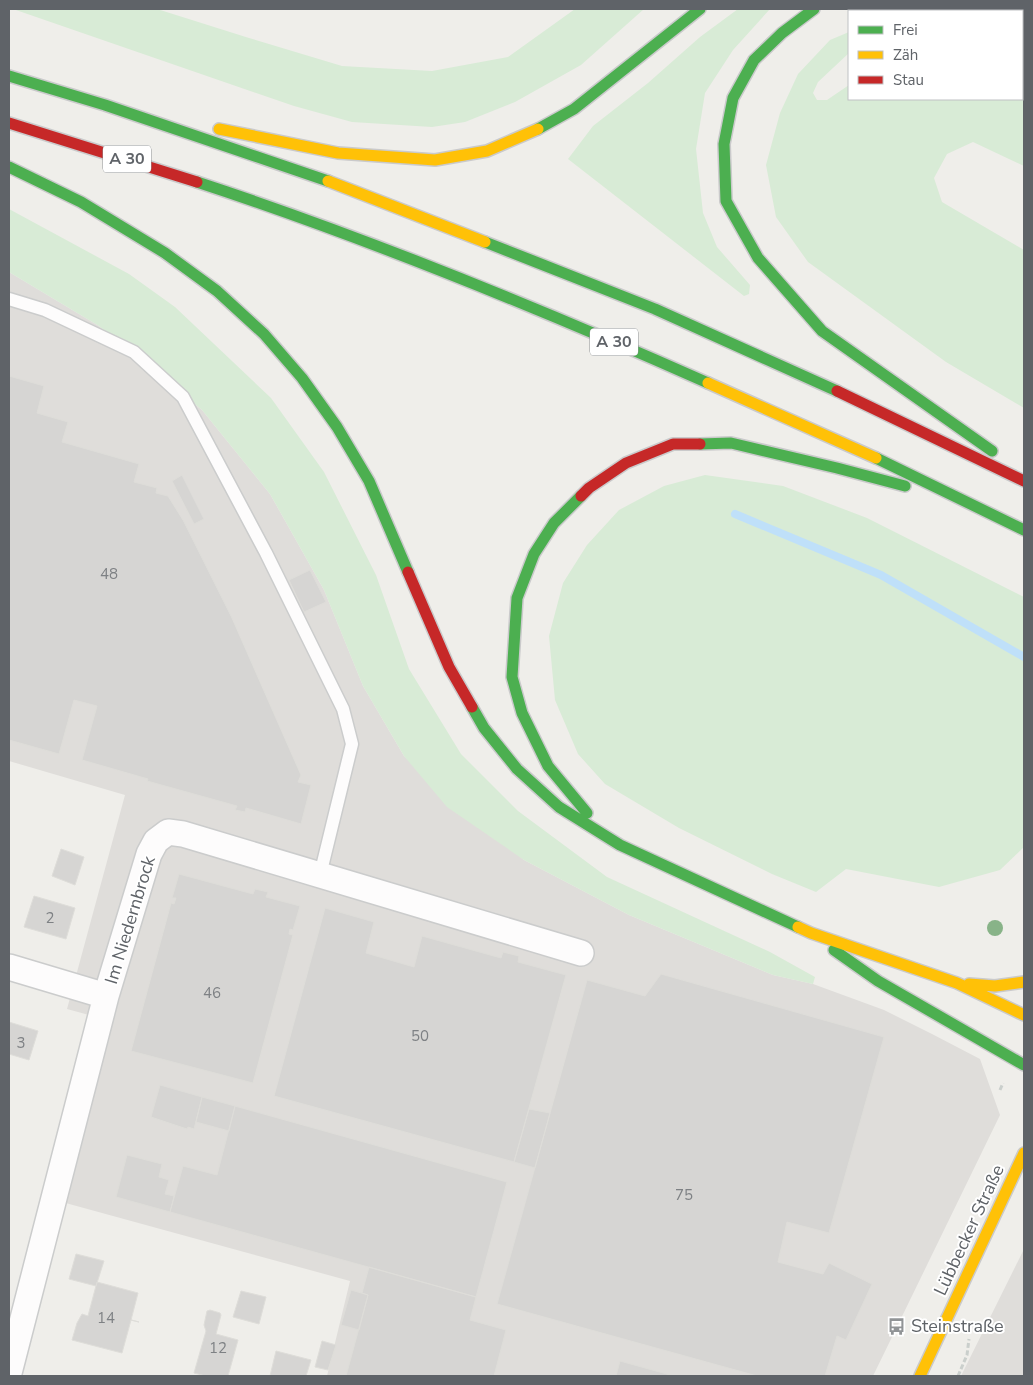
<svg xmlns="http://www.w3.org/2000/svg" width="1033" height="1385" viewBox="0 0 1033 1385" font-family="'Nunito Sans',sans-serif">
<rect width="100%" height="100%" fill="#efeeea"/>
<path fill="#dfddda" d="M9 272 99 326 202 410 270 494 324 590 363 686 404 756 524 860 629 915 773 975 813 984 884 1010 932 1034 980 1059 1000 1115 873 1376H327L350 1281 62 1202 111 1021 67 1009 125 795 9 761Z
M1024 1249V1376H961Z"/>
<path fill="#d8ebd6" d="M13 9H157L249 38 342 66 432 71 508 57 575 9H644L581 65 515 102 465 122 432 127 352 122 294 106Z
M738 9H770L733 50 705 93 696 149 703 213 717 247 750 285 749 294 744 296 568 159 593 126 648 83 700 37Z
M849 32V53L818 82 813 93 817 100H827L849 85V99H1022V82L1024 83V166L973 142 947 154 934 178 942 202 1024 250V408L946 362 808 262 776 217 766 165 780 113 798 74 830 40Z
M9 209 129 274 175 307 271 398 324 472 376 575 409 669 461 754 518 811 607 877 770 952 815 977 813 984 773 975 629 915 524 860 447 807 404 756 363 686 324 590 270 494 202 410 99 326 9 272Z
M705 475 783 486 867 518 1024 597V847L1000 870 939 887 846 869 816 892 772 874 679 828 605 784 578 754 555 700 549 636 563 583 587 545 619 510 664 486Z"/>
<g fill="none" stroke-linecap="round" stroke-linejoin="round">
<path stroke="#bfe0f9" stroke-width="8" d="M735 514 881 575 1024 657"/>
</g>
<path fill="#d6d5d3" stroke="#deddd9" d="M9 376 44 386 37 413 68 422 62 442 139 464 134 482 157 488 156 493 168 496 183 520 232 618 301 775 298 782 311 785 301 824 246 808 245 812 235 810 237 806 147 781 148 779 82 760 97 706 74 700 59 754 9 740Z
M182 475 204 519 194 524 172 481Z
M310 570 326 602 304 612 289 580Z
M61 849 84 857 75 885 52 876Z
M179 874 253 894 255 889 268 892 266 897 300 906 293 930 290 929 289 934 293 935 253 1083 131 1051 171 903 174 904 176 898H172Z
M34 896 75 908 66 939 24 927Z
M325 908 374 922 366 953 414 967 422 936 501 958 503 952 519 956 518 962 566 975 514 1162 274 1096Z
M661 974 884 1037 829 1233 787 1222 778 1262 823 1274 829 1263 872 1284 846 1340 837 1336 825 1376H757L497 1304 587 980 645 996Z
M9 1022 38 1031 29 1060 9 1054Z
M160 1085 202 1097 194 1129 188 1127 187 1129 151 1117Z
M202 1097 235 1106 229 1131 196 1122Z
M235 1106 507 1182 476 1297 170 1212 183 1166 217 1175Z
M529 1109 550 1113 535 1168 514 1162Z
M127 1155 162 1164 159 1177 169 1180 165 1194 174 1196 170 1212 116 1197Z
M76 1254 104 1261 96 1286 69 1279Z
M369 1267 476 1297 470 1320 506 1330 494 1376H346L368 1295 362 1293Z
M97 1282 138 1293 131 1320 139 1322 131 1320 122 1353 72 1340 77 1323 82 1314 88 1316Z
M351 1290 368 1295 359 1330 341 1325Z
M241 1291 266 1297 259 1324 233 1317Z
M210 1310 220 1313 221 1315 216 1334 238 1340 228 1376H206L194 1373 206 1331 204 1325 207 1311Z
M322 1341 336 1345 328 1370 315 1367Z
M276 1351 311 1360 306 1376H270Z
M620 1361 674 1376H616Z"/>
<g fill="none" stroke-linecap="round" stroke-linejoin="round">
<defs>
<path id="lane" d="M9 299 45 310 134 352 183 397 266 553 343 709 352 744 320 875"/>
<path id="street" d="M9 967 106 996
M9 1373 106 996 149 854 156 841 168 832 183 834 581 953"/>
<path id="fast" d="M814 9 782 33 754 60 733 98 724 144 726 201 758 258 822 331 992 451
M9 76 105 105 328 181
M538 129 574 109 700 9
M9 167 81 202 165 253 217 291 264 334 302 378 337 427 369 481 408 572
M197 182C371 239 541 309 708 383
M485 242 655 309 837 391
M700 444 731 443 837 468 905 486
M876 458 1024 530
M581 496 554 523 534 554 517 598 512 677 522 713 548 766 587 813
M472 707 484 728 517 769 559 807 620 845 798 927
M834 950 878 981 1024 1065"/>
<path id="slow" d="M968 9 975 11
M994 9 998 11
M219 129 338 153 435 160 487 151 538 129
M328 181 485 242
M708 383 876 458
M798 927 811 933 957 983 1024 1015
M969 984 995 986 1024 982
M920 1376 1024 1153"/>
<path id="jam" d="M1022 29 1024 31
M9 123 197 182
M837 391 1024 481
M581 496 589 488 626 463 673 444H700
M408 572 449 667 472 707"/>
</defs>
<use href="#lane" stroke="#cbcccc" stroke-width="15"/>
<use href="#street" stroke="#cbcccc" stroke-width="28"/>
<use href="#fast" stroke="#cacacb" stroke-width="14"/>
<use href="#slow" stroke="#cacacb" stroke-width="14"/>
<use href="#jam" stroke="#cacacb" stroke-width="14"/>
<path stroke="#cacfcc" stroke-width="3" stroke-dasharray="5 2.5" stroke-linecap="butt" d="M1000 1090 1003 1083
M958 1376 967 1355 969 1339"/>
<use href="#lane" stroke="#fdfcfc" stroke-width="12"/>
<use href="#street" stroke="#fdfcfc" stroke-width="25"/>
<use href="#fast" stroke="#4caf50" stroke-width="11"/>
<use href="#slow" stroke="#ffc107" stroke-width="11"/>
<use href="#jam" stroke="#c62828" stroke-width="11"/>
</g>
<circle fill="#88b388" cx="995" cy="928" r="8"/>
<defs>
<symbol id="bus-bare" viewBox="-9 -9 18 18"><path d="M-5-6H5V4H4V6H2V4H-2V6H-4V4H-5ZM-3.5-4V0h7V-4ZM-3.5 1.2v1.5H-2V1.2ZM2 1.2v1.5H3.5V1.2Z" fill="#919496" stroke="#fff" stroke-width="2.5" paint-order="stroke"/></symbol>
</defs>
<g fill-rule="evenodd">
<use href="#bus-bare" x="884" y="1314" width="25" height="25"/>
</g>
<g text-anchor="middle" dominant-baseline="central" stroke-width="4" stroke-linejoin="round" paint-order="stroke">
<g font-size="15" fill="#7e8184">
<text x="109" y="574">48</text>
<text x="50" y="918">2</text>
<text x="212" y="993">46</text>
<text x="420" y="1036">50</text>
<text x="21" y="1043">3</text>
<text x="684" y="1195">75</text>
<text x="106" y="1318">14</text>
<text x="218" y="1348">12</text>
</g>
<g fill="#fff" stroke="#8f9295" stroke-width="1">
<rect x="103" y="145.5" width="48" height="27" rx="4"/>
<rect x="590" y="328.5" width="48" height="27" rx="4"/>
</g>
<g font-size="16" font-weight="bold" fill="#5f6368">
<text x="127" y="159">A 30</text>
<text x="614" y="342">A 30</text>
</g>
<g font-size="18" fill="#5f6368" stroke="#fff">
<text transform="translate(130 920) rotate(-73)">Im Niedernbrock</text>
<text transform="translate(969 1230) rotate(-65)">Lübbecker Straße</text>
</g>
<g font-size="18" fill="#5f6368" stroke="#fff" text-anchor="start">
<text x="911" y="1326">Steinstraße</text>
</g>
</g>
<rect width="1033" height="1385" fill="none" stroke="#5f6368" stroke-width="20"/>
<rect x="848" y="10" width="175" height="90" fill="#ffffff" stroke="#bfc1c3"/>
<rect x="858" y="26" width="25" height="8" fill="#4caf50" stroke="#bfc1c3"/>
<text x="893" y="35" font-size="15" fill="#5f6368">Frei</text>
<rect x="858" y="51" width="25" height="8" fill="#ffc107" stroke="#bfc1c3"/>
<text x="893" y="60" font-size="15" fill="#5f6368">Zäh</text>
<rect x="858" y="76" width="25" height="8" fill="#c62828" stroke="#bfc1c3"/>
<text x="893" y="85" font-size="15" fill="#5f6368">Stau</text>
</svg>
